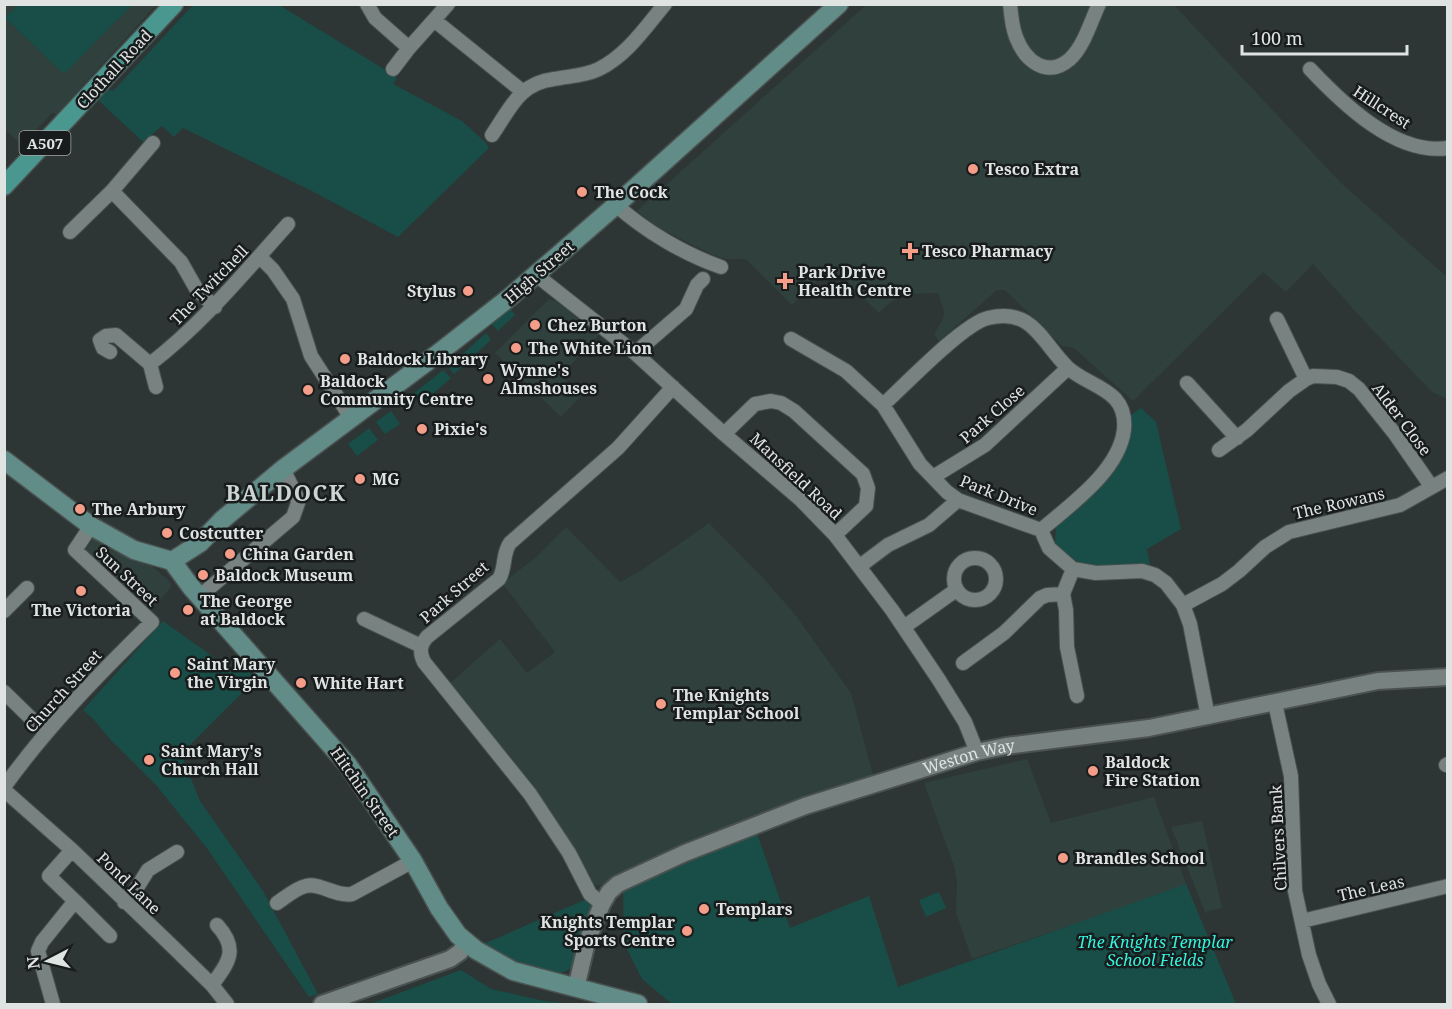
<svg xmlns="http://www.w3.org/2000/svg" width="1452" height="1009" viewBox="0 0 1452 1009" font-family="'Noto Serif',serif">
<rect width="100%" height="100%" fill="#2d3634"/>
<path fill="#2f403d" d="M5 5H156L57 114 52 113 22 145 5 130Z
M866 5H1174L1340 182 1447 277V399L1432 392 1365 322 1313 264 1286 292 1263 272 1133 401 1074 348 1062 346 1005 290H997L939 341 934 335 943 319 944 311 938 293 904 294 888 304 879 313 831 267 792 305 746 259H726L713 255 659 228 637 211Z
M549 299 556 301 599 335 560 376 582 395 561 417 495 353Z
M709 523 763 578 794 613 851 693 873 775 806 795 809 799 794 802V800L677 847 621 873 600 885H595L590 882 534 786 450 683 500 639 527 673 555 652 502 583 534 559 566 527 620 582 642 570Z
M93 538 113 551 151 565 171 583V587L153 608 127 586 96 565 86 549Z
M1027 759 1051 823 1154 797 1186 884 1236 1004H672L642 979 790 928 869 896 898 987 1080 922 972 959 956 913 957 882 954 866 924 783Z
M1202 821 1222 908 1205 912 1171 827Z"/>
<path fill="#184e47" d="M18 5V4L132 5 64 74 5 18Z
M193 5H279L392 74 397 78 393 84 462 121 486 143 489 148 398 237 312 191 183 128 174 137 162 126 143 142 98 100 108 89 113 91Z
M508 305 515 315 498 331 488 320Z
M486 333 491 340 454 374 448 367Z
M443 370 451 378 421 404 413 394Z
M1141 408 1156 422 1181 529 1147 549 1150 565C1126 562 1100 572 1077 562 1068 559 1061 550 1055 543L1056 524 1130 430 1131 415Z
M391 411 400 424 385 434 376 422Z
M369 428 378 440 357 456 348 444Z
M163 621 230 669 240 662 256 679 181 754 200 801 263 891 318 994 309 997 206 847 156 785 110 739 94 720 83 710Z
M757 833 790 928 869 896 898 987 1186 884 1236 1004H672L642 979 624 943 623 890Z
M939 892 946 908 926 917 919 900Z
M589 898 594 905C589 920 583 950 575 963 556 991 502 956 481 945Z
M461 970 491 989 544 1001 570 1004H370Z"/>
<g fill="none" stroke-linecap="round" stroke-linejoin="round">
<defs>
<path id="minor" d="M367 4 375 18 409 48
M1010 4C1011 15 1012 27 1016 37 1025 61 1047 79 1070 59 1084 46 1091 21 1099 4
M434 20 448 4
M393 69 409 48 434 20 522 91
M1310 69C1342 103 1396 156 1448 148
M492 135C510 109 519 83 554 79 569 76 585 76 599 69 627 55 645 28 665 4
M112 191 181 262 197 290 215 307
M616 205C645 231 684 254 721 267
M70 232 112 191 153 143
M260 257 273 270 293 299 311 356 351 418
M535 274 635 353 724 434 801 500 835 535 892 610 939 680 965 722 977 752
M1277 319 1306 379
M791 339 846 371 883 405 920 464 947 492 958 500 1041 530 1049 548 1073 569 1096 573 1142 571 1155 575 1166 583 1183 605 1190 624 1208 717
M110 352 103 348 100 340 106 336 116 335 150 364 156 387
M635 353 686 309 697 285 703 279
M150 364C203 323 243 274 288 224
M1187 383 1237 438
M883 405C905 385 963 324 988 318 1032 307 1041 341 1067 367 1089 388 1128 388 1124 430 1119 471 1070 505 1041 530
M724 434 755 404 771 401 781 403 794 411 863 474 868 488 866 506 835 535
M1219 450 1247 430 1289 391 1306 379 1313 376 1337 377 1349 381 1359 389 1395 434 1431 486
M933 477 985 445 1068 368
M954 579a21 21 0 1 1 42 0a21 21 0 1 1-42 0Z
M860 566 888 545 929 525 958 500
M1063 594 1066 610 1067 647 1077 696
M200 596 293 517 298 503 297 497 283 469
M1183 605 1222 584 1239 571 1265 547 1289 532 1400 505 1448 478
M4 611 27 588
M364 619 421 646
M904 627 956 590
M963 663 1004 633 1040 598 1047 595 1063 594 1073 569
M4 692 46 733
M1275 703 1291 776 1295 891 1309 955 1319 984 1329 1004
M1446 765 1448 764
M4 787C47 727 99 674 152 622L75 550 91 526
M4 790 72 850 171 945 212 985 227 1004
M75 901 110 936
M124 902 133 894 148 870 177 852
M277 903C286 897 296 888 306 886 320 882 335 897 352 894L413 861
M602 904 590 894 569 853 530 794 424 662C419 652 420 645 427 637L499 579C506 568 502 554 510 543L618 448 673 387
M1302 921 1448 886
M212 985C229 962 239 949 217 925
M53 1004 38 951 42 942 75 901 49 876 72 850"/>
<g id="tertiary">
<path id="s1" d="M576 988 587 942 602 904 609 892 618 884 685 853 805 806 977 752 1006 746 1149 728 1378 681 1448 677"/>
<path d="M322 1004 450 959 460 952 466 943"/>
</g>
<path id="secondary" d="M4 460 91 526 134 550 172 561
M172 561 200 543 222 520 283 469 436 355 510 297 616 205 839 4
M172 561 191 587 348 765 413 861 439 908 458 935 476 950 513 971 638 1004"/>
<path id="primary" d="M4 186 174 4"/>
</defs>
<use href="#minor" stroke="#4a5150" stroke-width="16"/>
<use href="#tertiary" stroke="#4a5150" stroke-width="20"/>
<use href="#secondary" stroke="#4a5150" stroke-width="21"/>
<use href="#primary" stroke="#4a5150" stroke-width="21"/>
<use href="#minor" stroke="#788280" stroke-width="14"/>
<use href="#tertiary" stroke="#788280" stroke-width="16"/>
<use href="#secondary" stroke="#618c87" stroke-width="18"/>
<use href="#primary" stroke="#49978e" stroke-width="18"/>
</g>
<g fill="#f49e8a" stroke="#191c1c" stroke-width="2">
<circle cx="973" cy="169" r="6"/>
<circle cx="582" cy="192" r="6"/>
<path d="M907 242h6v6h6v6h-6v6h-6v-6h-6v-6h6z"/>
<path d="M782 272h6v6h6v6h-6v6h-6v-6h-6v-6h6z"/>
<circle cx="468" cy="291" r="6"/>
<circle cx="535" cy="325" r="6"/>
<circle cx="516" cy="348" r="6"/>
<circle cx="345" cy="359" r="6"/>
<circle cx="488" cy="379" r="6"/>
<circle cx="308" cy="390" r="6"/>
<circle cx="422" cy="429" r="6"/>
<circle cx="360" cy="479" r="6"/>
<circle cx="80" cy="509" r="6"/>
<circle cx="167" cy="533" r="6"/>
<circle cx="230" cy="554" r="6"/>
<circle cx="203" cy="575" r="6"/>
<circle cx="81" cy="591" r="6"/>
<circle cx="188" cy="610" r="6"/>
<circle cx="175" cy="673" r="6"/>
<circle cx="301" cy="683" r="6"/>
<circle cx="661" cy="704" r="6"/>
<circle cx="149" cy="760" r="6"/>
<circle cx="1093" cy="771" r="6"/>
<circle cx="1063" cy="858" r="6"/>
<circle cx="704" cy="909" r="6"/>
<circle cx="687" cy="931" r="6"/>
</g>
<g text-anchor="middle" dominant-baseline="central" stroke-width="5" stroke-linejoin="round" paint-order="stroke">
<rect fill="#191c1c" stroke="#a4a8a7" stroke-width="1.5" x="19.5" y="131" width="51" height="24" rx="4.5"/>
<g font-size="15" font-weight="bold" fill="#dfe4e3">
<text x="45" y="143">A507</text>
</g>
<g font-size="16" fill="#dfe4e3" stroke="#191c1c">
<text transform="translate(114 69) rotate(-47)">Clothall Road</text>
<text transform="translate(1382 107) rotate(33)">Hillcrest</text>
<text transform="translate(539 272) rotate(-41)">High Street</text>
<text transform="translate(209 285) rotate(-46)">The Twitchell</text>
<text transform="translate(992 414) rotate(-41)">Park Close</text>
<text transform="translate(1402 419) rotate(53)">Alder Close</text>
<text transform="translate(796 476) rotate(43)">Mansfield Road</text>
<text transform="translate(999 495) rotate(22)">Park Drive</text>
<text transform="translate(1339 503) rotate(-13)">The Rowans</text>
<text transform="translate(127 576) rotate(43)">Sun Street</text>
<text transform="translate(454 592) rotate(-41)">Park Street</text>
<text transform="translate(63 691) rotate(-48)">Church Street</text>
<text stroke="none"><textPath href="#s1" startOffset="488">Weston Way</textPath></text>
<text transform="translate(365 792) rotate(55)">Hitchin Street</text>
<text transform="translate(1278 838) rotate(-93)">Chilvers Bank</text>
<text transform="translate(129 883) rotate(44)">Pond Lane</text>
<text transform="translate(1371 888) rotate(-13)">The Leas</text>
</g>
<g font-size="16" font-weight="bold" fill="#dfe4e3" stroke="#191c1c" text-anchor="start">
<text x="985" y="169">Tesco Extra</text>
<text x="594" y="192">The Cock</text>
<text x="922" y="251">Tesco Pharmacy</text>
<text x="798" y="272">Park Drive<tspan x="798" dy="18">Health Centre</tspan></text>
<text x="456" y="291" text-anchor="end">Stylus</text>
<text x="547" y="325">Chez Burton</text>
<text x="528" y="348">The White Lion</text>
<text x="357" y="359">Baldock Library</text>
<text x="500" y="370">Wynne's<tspan x="500" dy="18">Almshouses</tspan></text>
<text x="320" y="381">Baldock<tspan x="320" dy="18">Community Centre</tspan></text>
<text x="434" y="429">Pixie's</text>
<text x="372" y="479">MG</text>
<text x="92" y="509">The Arbury</text>
<text x="179" y="533">Costcutter</text>
<text x="242" y="554">China Garden</text>
<text x="215" y="575">Baldock Museum</text>
<text x="200" y="601">The George<tspan x="200" dy="18">at Baldock</tspan></text>
<text x="81" y="610" text-anchor="middle">The Victoria</text>
<text x="187" y="664">Saint Mary<tspan x="187" dy="18">the Virgin</tspan></text>
<text x="313" y="683">White Hart</text>
<text x="673" y="695">The Knights<tspan x="673" dy="18">Templar School</tspan></text>
<text x="161" y="751">Saint Mary's<tspan x="161" dy="18">Church Hall</tspan></text>
<text x="1105" y="762">Baldock<tspan x="1105" dy="18">Fire Station</tspan></text>
<text x="1075" y="858">Brandles School</text>
<text x="716" y="909">Templars</text>
<text x="675" y="922" text-anchor="end">Knights Templar<tspan x="675" dy="18">Sports Centre</tspan></text>
</g>
<g font-size="16" font-style="italic" fill="#34f4de" stroke="#191c1c">
<text x="1155" y="942">The Knights Templar<tspan x="1155" dy="18">School Fields</tspan></text>
</g>
<g font-size="22" font-weight="bold" letter-spacing="1.5" fill="#cad5d3" stroke="#191c1c">
<text x="286" y="492">BALDOCK</text>
</g>
</g>
<rect width="1452" height="1009" fill="none" stroke="#dfe4e3" stroke-width="12"/>
<g transform="translate(48 961) rotate(263)" stroke="#191c1c" stroke-width="4.5" paint-order="stroke">
<path d="M0-4.5L10 22L0 15L-10 22Z" fill="#dfe4e3"/>
<text y="-9" font-size="16" font-weight="bold" text-anchor="middle" fill="#dfe4e3">N</text>
</g>
<path d="M1242 45v9h165v-9" fill="none" stroke="#dfe4e3" stroke-width="3"/>
<text x="1251" y="45" font-size="18" fill="#dfe4e3" stroke="#191c1c" stroke-width="4.5" paint-order="stroke">100 m</text>
</svg>
